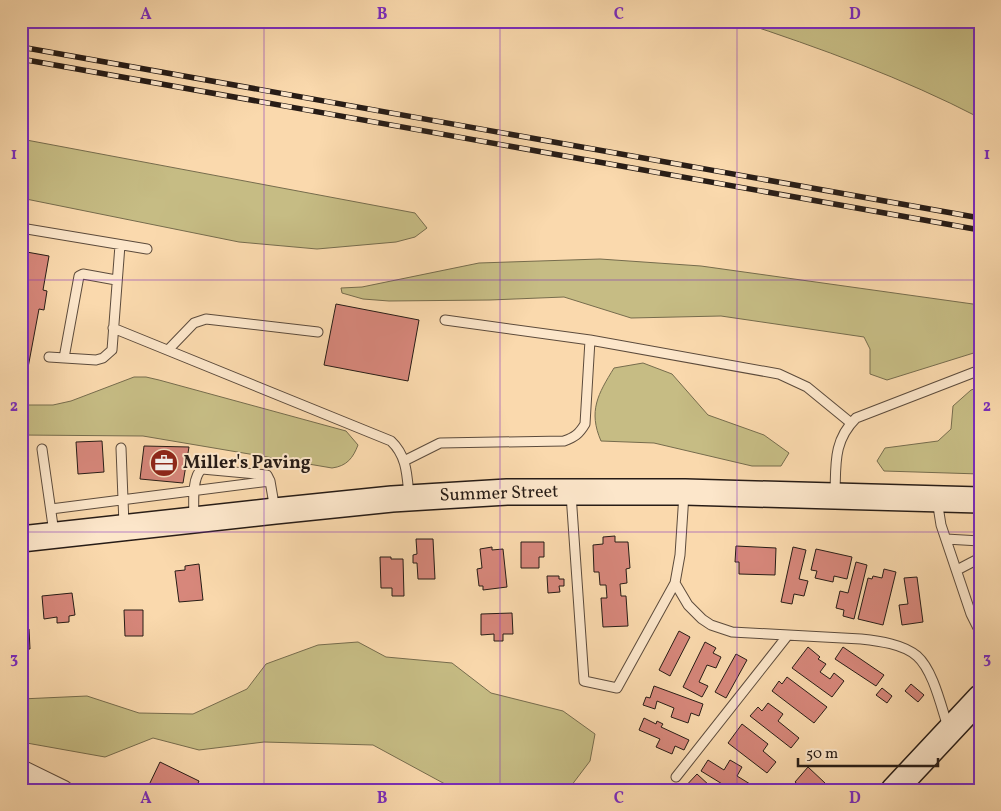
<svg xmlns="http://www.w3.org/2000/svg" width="1001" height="811" viewBox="0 0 1001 811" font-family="Vollkorn,serif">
<rect width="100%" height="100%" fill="#fad9ad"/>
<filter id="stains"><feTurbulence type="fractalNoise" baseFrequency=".004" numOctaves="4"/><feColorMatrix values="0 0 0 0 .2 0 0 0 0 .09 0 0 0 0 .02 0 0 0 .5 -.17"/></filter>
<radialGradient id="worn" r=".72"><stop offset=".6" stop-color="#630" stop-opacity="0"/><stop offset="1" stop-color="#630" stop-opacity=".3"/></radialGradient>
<path fill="#c6bc84" stroke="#766c4d" d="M738 21H980V118C903 78 820 48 738 21Z
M21 139 415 213 427 228 415 237 396 242 317 249 239 242 21 198Z
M600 259 701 266 980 305V351L887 380 870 374V349L864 337 721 316 631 318 564 297 490 300 389 301 363 299 342 293 341 288 362 287 479 263Z
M643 363 672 374 708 415 764 435 789 453 781 466H752L654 443 601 441C588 411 598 394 614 368Z
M134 377H146L159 380 346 431 358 445C353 458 347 466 332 468L143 436 21 435V405H53L71 401Z
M980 387V474L884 471 877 461 885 448 938 441 951 429 953 406 971 390Z
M358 642 386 657 452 663 491 693 563 711 595 734 590 761 568 790H456L373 745 264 742 199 750 153 738 105 757 21 742V699L87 696 139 713 193 714 247 689 266 664 318 645Z"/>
<path fill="#d7877b" stroke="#271c16" d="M21 251 49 256 43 290 47 291 44 310 39 309 21 405Z
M336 304 419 320 408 381 324 365Z
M102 441 104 472 78 474 76 442Z
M144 446 189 447 183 483 140 479Z
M615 536V542H628L630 568 626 569 627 583 620 584 621 596H626L628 626 603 627 601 598H607L606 585H600L599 572H594L593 545 603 544V537Z
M416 539H433L435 579H418L417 563H413V555L417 554Z
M521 542H544V557H539V568H521Z
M736 546 776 548 775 575 739 574V562H735Z
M492 547V550L503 549 507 587 483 590V586H479L477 569 482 568 480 549Z
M793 547 806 550 799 579 808 581 804 596 794 594 792 604 781 602Z
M816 549 852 557 847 579 834 576 833 582 815 578 817 571 811 570Z
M380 557H391V559H403L404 596H392V588H381Z
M856 562 867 565 854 619 843 616 844 610 836 608 840 591 848 593Z
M199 564 203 600 179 602 175 571 185 570V566Z
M884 569 896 572 883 625 858 619 868 578 872 579 873 576 882 578Z
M547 576H559V579H564V586H559L560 592 548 593Z
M917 577 923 622 902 625 899 605 908 604 904 578Z
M72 593 75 615 69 616V622L57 623V617L44 619 42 596Z
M124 610H143V636H125Z
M512 613 513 634H503V641H494V634L481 635V614Z
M29 629 30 649H21V630Z
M679 631 690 637 670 676 659 670Z
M705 642 716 648 713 653 721 657 716 668 707 665 699 682 708 686 702 697 683 687Z
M808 647 820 657 818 659 826 664 820 672 830 679 834 673 844 681 832 697 792 668Z
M843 647 884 675 876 686 835 659Z
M736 654 747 660 726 698 715 692Z
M787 677 827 707 814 723 772 691 779 681 782 684Z
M911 684 924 695 918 702 905 691Z
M654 686 703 704 699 716 691 713 688 723 671 717 674 708 657 701 655 709 643 705 646 697 650 698Z
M882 688 892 696 887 703 876 695Z
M768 703 783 714 778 721 799 738 791 748 750 716 758 707 762 711Z
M644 718 656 724 657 721 663 724 661 727 689 740 684 750 675 746 672 754 656 747 660 739 639 730Z
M742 724 768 744 763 751 776 762 767 773 728 743Z
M708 760 724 770 730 760 742 767 737 776 750 784 747 790H732L701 771Z
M160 762 199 781 195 790H159L149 785Z
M808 767 825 783 819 788 821 790H801L802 788 795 782Z
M697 774 710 786 707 790H682Z"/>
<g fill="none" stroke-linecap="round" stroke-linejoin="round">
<defs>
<path id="lane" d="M21 228 147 249
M445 320 590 340 779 374 807 387 851 423
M113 328 391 441C407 456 407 475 409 496
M168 350 194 323 206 319 318 332
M49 357 96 360 103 358 112 350 120 245
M64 358 79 276 83 274 116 280
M121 448 124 525
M42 449 54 533
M404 461 440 443 564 441C575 437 579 434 585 424L590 340
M571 494 584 681 617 688 675 583 680 555 684 494
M835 494C836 464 833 441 856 418L980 370
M937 500 941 525 971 614 980 632
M51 509 270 481 275 510
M194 519C194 506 191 477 202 469L267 475 270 481
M946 539 980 541
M957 570 980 558
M675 583 688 605 702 619 711 625 732 632 861 639C879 641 903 644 917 656 933 670 941 706 948 727
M676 777 788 635"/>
<path id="street" d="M21 769 64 790"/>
<path id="secondary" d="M21 539 275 511 392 499 507 492H685L980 500
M894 790 980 698"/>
</defs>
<use href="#lane" stroke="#5c4b3c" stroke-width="11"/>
<use href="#street" stroke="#5c4b3c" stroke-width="20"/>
<use href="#secondary" stroke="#271c16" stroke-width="28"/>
<use href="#lane" stroke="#fce6ca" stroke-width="9"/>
<use href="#street" stroke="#fce6ca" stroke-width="18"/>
<use href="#secondary" stroke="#fce6ca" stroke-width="25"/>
<defs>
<path id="rail" d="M21 47 980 218
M21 59 980 230"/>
</defs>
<use href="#rail" stroke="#271c16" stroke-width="5.5"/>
<use href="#rail" stroke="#fce6ca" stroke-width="4" stroke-dasharray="11" stroke-linecap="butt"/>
</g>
<path fill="none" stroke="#7b2cbf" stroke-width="1" stroke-opacity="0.55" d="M264 21V790M500 21V790M737 21V790M21 280H980M21 532H980"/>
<defs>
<symbol id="office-disc" viewBox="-11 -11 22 22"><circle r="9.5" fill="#8f2418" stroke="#fce6ca"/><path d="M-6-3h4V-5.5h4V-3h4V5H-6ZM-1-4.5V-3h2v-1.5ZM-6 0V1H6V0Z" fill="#fff"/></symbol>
</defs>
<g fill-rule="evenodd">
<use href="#office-disc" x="148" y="447" width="32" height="32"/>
</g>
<g text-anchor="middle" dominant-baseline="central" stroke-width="4" stroke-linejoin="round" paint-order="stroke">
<g font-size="18" font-weight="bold" fill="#271c16" stroke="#fce6ca" text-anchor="start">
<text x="183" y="463">Miller's Paving</text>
</g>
<g font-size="18" fill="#271c16" stroke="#fce6ca">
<text transform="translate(499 494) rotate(-2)">Summer Street</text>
</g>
</g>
<rect width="1001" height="811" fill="none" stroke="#fad9ad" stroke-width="55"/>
<path d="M798 758v8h140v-8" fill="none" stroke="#271c16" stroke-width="2.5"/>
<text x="806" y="758" font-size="15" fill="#271c16" stroke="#fce6ca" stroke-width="4" paint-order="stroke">50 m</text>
<rect x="28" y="28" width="946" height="756" fill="none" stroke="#7b2cbf" stroke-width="2"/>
<g font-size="16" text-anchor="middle" font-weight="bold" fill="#7b2cbf">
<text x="146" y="19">A</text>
<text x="382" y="19">B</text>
<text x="619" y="19">C</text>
<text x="855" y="19">D</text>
<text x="14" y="159">1</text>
<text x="987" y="159">1</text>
<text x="14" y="411">2</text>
<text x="987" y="411">2</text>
<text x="14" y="663">3</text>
<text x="987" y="663">3</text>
<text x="146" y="803">A</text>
<text x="382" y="803">B</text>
<text x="619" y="803">C</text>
<text x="855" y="803">D</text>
</g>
<rect width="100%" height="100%" filter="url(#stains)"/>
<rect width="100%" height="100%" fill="url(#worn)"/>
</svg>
